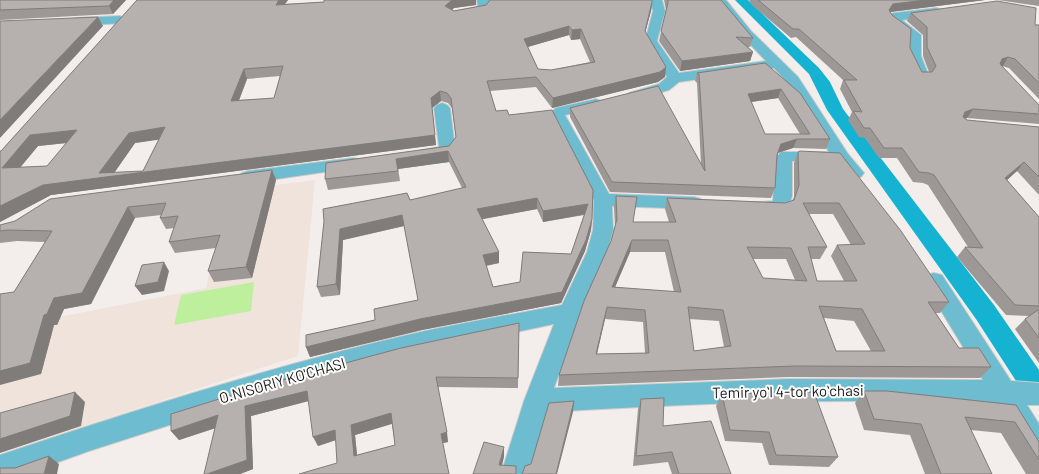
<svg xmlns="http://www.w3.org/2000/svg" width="1039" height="474" viewBox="0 0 1039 474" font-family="Barlow,sans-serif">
<rect width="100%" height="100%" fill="#f3eeec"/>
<path fill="#efe3dc" d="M315 180 298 356 0 453V342L49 319 206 288 227 191Z"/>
<path fill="#beef9d" d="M254 282 251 311 174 325 181 295Z"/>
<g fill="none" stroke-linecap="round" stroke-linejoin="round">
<path fill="#15b3d1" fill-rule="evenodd" d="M735 0H748L819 68 830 82 843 109 994 305 1039 370V404L1029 401 976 319 827 110 809 74Z"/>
<defs>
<path id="street" d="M477 0H489L490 7 486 12 460 18 454 14 456 11 478 7Z
M650 0H662L665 11 657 41 679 73 766 61 743 37 714 0H726L751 31 798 77 848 154 864 173 861 177C847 180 840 168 833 157L825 161H792V196L787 211 780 213 750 211 748 207 750 203 773 201 775 159 781 152H829L787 82 774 68 679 82 669 90 634 100 629 99 627 96 629 93 659 84 667 77 645 41 653 11Z
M936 8 940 9 942 12 940 15 902 20 921 35V56L929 76 927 79H917L907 56 909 37 887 19 890 14 894 13Z
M120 16 126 20 124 23 74 26 68 22 74 18Z
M596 99 601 101 604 104 601 107 565 115 609 194 694 197 701 199 703 203 701 207 694 209 612 206 613 230 607 252 581 312 554 388 788 379 983 380 923 281 926 275 934 273 942 275 1011 381 1039 383V405H1027L1039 424V461L1029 457 997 404C847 397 697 403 547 412L529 474H501L524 401 554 324 403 356 269 393 89 451 25 474H0V455C132 411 266 368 403 336 455 324 509 315 562 305L587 252 593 230 594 200 549 114 556 108Z
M442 103 447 105 450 108 455 148C449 158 429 161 418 159L415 155 418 151 439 147 434 108 437 105Z
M353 158 359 159 362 163 359 167 248 183 242 181 239 177 242 173 248 171Z"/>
</defs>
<use href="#street" stroke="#d0ccca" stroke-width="2"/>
<use href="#street" fill="#6dbccf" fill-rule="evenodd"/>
</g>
<path fill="#9d9896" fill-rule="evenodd" d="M0 0H126L113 14 0 20Z
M137 0H288L285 4 324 2V0H476V5L454 8 452 10 454 11 486 5 490 0H652V2L651 11 645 32 666 67 665 77 658 82 552 108 536 87 490 91 496 111 507 110 509 115 552 110 593 190 592 219 591 230 585 251 561 303 422 330 310 357 306 347V335L375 320 374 309 418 300 404 226 343 240 340 295 321 297 317 287 324 221 323 209 407 193 410 200 462 188 449 162 398 169 400 181 328 190 325 179 326 163 449 146 456 138 452 108 448 103 441 101 432 108 436 145 51 195 0 222V151H1ZM569 35 571 40 580 39 590 62 551 70 538 69 528 47ZM280 76 274 98 239 100 247 79ZM159 139 143 171 114 173 135 143ZM67 143 47 166 20 168 38 146ZM537 209 543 222 584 215 571 254 523 252 520 282 493 287 486 266 499 263V252L482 219Z
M664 0H721L753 38 750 47H748L753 52 750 61 680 71 659 41 666 10Z
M749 0H985L890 12 922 72H929L923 56V35L907 21 911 13 1039 25V99L1009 68 1002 66 1039 114V124L967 118 965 119 967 120 1039 127V195L1017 171 1007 180 1039 217V363L1015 329 1025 319 1029 316 1006 315 957 257 965 247H968L928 185 923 183 913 182 897 158H879L865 138 859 137 848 120 852 112 840 89 843 80 796 37 791 38 752 5Z
M998 0H1039V6Z
M765 63 830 139 826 149 793 148 778 153 775 188 771 198 610 192 570 117V108L701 165 697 83 695 81 697 73ZM778 98 800 134H765L751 102Z
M798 152 949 302 940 313H936L959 348 991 367 980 378 788 377 558 386 559 375 611 241 615 226 614 207 616 196 633 222H669L665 209 667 198 785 203 792 201 794 197V163ZM809 214H833L851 245H837L831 256 844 281H817L811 259H820L827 247ZM630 252H665L674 292 615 287ZM753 259H786L795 280 763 278ZM824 318 854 321 871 351H836ZM605 319 643 322 645 353 597 354ZM689 319 719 321 724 347 694 351Z
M272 170 276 180 252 278 214 282 208 271 216 248 175 253 169 242 174 228 166 229 160 218 161 215 135 218 91 304 64 309 57 325H54L41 374 14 292 45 242 17 241 0 243V225Z
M519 323 518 388 438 387 448 442 337 463 336 440 318 446 309 401 251 416 253 469 240 474H204L215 428 179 440 171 431ZM392 424 395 445 357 455 355 435Z
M864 391 1016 405 1039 442V474H1026L1001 433 971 430 992 474H925L910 435 864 430 855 403Z
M722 394 838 457 829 467 769 465 762 443 725 441 716 406Z
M641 399 663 426 731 474H672L668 462 633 466 638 409Z"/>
<path fill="#7f7c7a" d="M114 0H126L113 14 109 6Z
M279 0H288L278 13 276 5Z
M452 0H476V5L454 8 446 15 445 6Z
M926 0H985L890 12 889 10 893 4Z
M652 2 651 11 643 41 645 31Z
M98 17 103 26 0 138V120Z
M569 26V35L524 48V39Z
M581 29 580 39 571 40 572 30Z
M753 52 750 61 680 71 682 61Z
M1008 57 1003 66 996 68 1002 59Z
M666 67 665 77 658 82 552 108 553 98Z
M244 69 247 79 235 111 231 101Z
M781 89 778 98 745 103 748 94Z
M440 91 441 101 432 108 436 145 51 195 0 222V206L43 185 99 173 129 133 165 127 171 138 135 143 112 176 435 135 431 98Z
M973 109 967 118 959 121 965 112Z
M77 130 84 141 38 146 10 179 2 168 30 135Z
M797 139 793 148 777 153 781 144Z
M448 151 449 162 398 169 400 181 396 159Z
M1024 162 1017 171 998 188 1005 178Z
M272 170 276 180 252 278 246 267Z
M537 198V209L478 220 477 209Z
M588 204 587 214 543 222V211Z
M128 207 135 218 91 304 64 309 57 325H54L41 374 0 385V371L44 315 54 298Z
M402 215 404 226 343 240 340 295 336 284 340 229Z
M592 219 591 230 585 251 561 303 422 330 310 357 306 347 420 319 562 292Z
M632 240 630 252 610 299 612 287Z
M499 252V263L484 266 483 255Z
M164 262 169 271 164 291 142 295 135 286Z
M607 307 605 319 594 366 596 354Z
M307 391 312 400 251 416 253 469 240 474H207L245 406Z
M75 392 85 402 81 426 0 453V439Z
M574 401 573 412 557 474H556Z
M391 413 394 423 355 435 358 465 354 456 351 425Z
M218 415 225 425 179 440 171 431Z
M335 430 339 439 318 446 313 437Z
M447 432 448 442 443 443 441 434Z
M504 447V457L500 474 499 465Z
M49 456 59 464 57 474H44Z"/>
<path fill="#b6b1ae" stroke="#7f7c7a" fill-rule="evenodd" d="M0 0H114L109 6 0 10Z
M137 0H279L276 5 324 2V0H452L445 6 454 11 486 5 490 0H652V2L645 31 666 67 660 72 553 98 536 77 487 81 496 111 507 110 509 115 552 110 593 190 592 219 586 240 562 292 420 319 306 347V335L375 320 374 309 418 300 402 215 340 229 336 284 317 287 324 221 323 209 407 193 410 200 466 187 448 151 396 159 398 171 325 179 326 163 449 146 456 137 451 98 447 93 440 91 431 98 435 135 43 185 0 206V151H1ZM569 26 572 30 581 29 595 62 551 70 538 69 524 39ZM283 66 274 98 231 101 244 69ZM165 127 143 171 99 173 129 133ZM77 130 47 166 2 168 30 135ZM537 198 543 211 588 204 571 254 523 252 520 282 493 287 483 255 499 252 477 209Z
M668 0H721L753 38 736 37 753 52 682 61 661 31 668 3Z
M758 0H926L893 4 889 10 892 15 911 29 910 48 922 72H932L936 66 927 47V27L911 13 997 1 1036 8 1035 25H1039V83L1015 59 1008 57 1002 59 1000 64 1039 105V114L973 109 965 112 963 117 967 120 1039 127V177L1024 162 1005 178 1039 217V306L1015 305 965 247 983 248 934 175 929 173 919 172 902 148H884L870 128H864L853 111 862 112 844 80H857L799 29H793Z
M98 17 0 120V21Z
M765 63 800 93 830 139H797L781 144 777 155 775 188 612 182 570 108 658 86 705 171 699 74 697 73ZM781 89 810 134H765L748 94Z
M800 151 840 153 901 231 949 302H928L959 348H979L991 367 795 366 559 375 584 301 611 241 617 219 616 196 637 197 633 222H676L667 198 785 203 794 200 799 185 798 152ZM803 203H839L865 244 837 245 857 281H817L808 247H827ZM632 240H668L681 292 612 287ZM747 247 791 248 807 281 763 278ZM819 306 862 309 885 351H836ZM607 307 645 310 649 353 596 354ZM688 307 723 310 731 346 694 351Z
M272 170 246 267 208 271 220 235 169 242 178 216 160 218 166 203 128 207 82 293 54 298 47 314 44 315 30 363 0 371V294L14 292 52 231 8 230 0 231V225L15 221 50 199Z
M164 262 158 282 135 286 142 265Z
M1038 310 1039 312V338L1025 319Z
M519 323 518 378 436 377 447 432 441 434 449 474H299L337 463 335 430 313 437 307 391 245 406 247 460 207 474H204L218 415 171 431V414L264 385 401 348ZM391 413 395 445 354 456 351 425Z
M864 391H887L1016 405 1039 442V460L1015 422 965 417 992 474H941L921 424 874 419Z
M75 392 70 416 0 439V413Z
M814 392 838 457 776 455 769 432 730 430 722 394Z
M664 398 663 426 711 421 731 474H679L672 452 636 456 641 399Z
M574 401 556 474H522L525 466 531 464 549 403Z
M484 442 504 447 499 465 516 466V474H473Z
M49 456 44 474H0V468H15Z"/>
<g text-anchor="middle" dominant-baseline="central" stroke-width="4" stroke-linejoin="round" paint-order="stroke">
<g font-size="15" fill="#181716" stroke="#fff">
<text transform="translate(282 380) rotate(-16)">O.NISORIY KO'CHASI</text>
<text transform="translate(788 391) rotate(-1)">Temir yoʻl 4-tor koʻchasi</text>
</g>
</g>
</svg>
